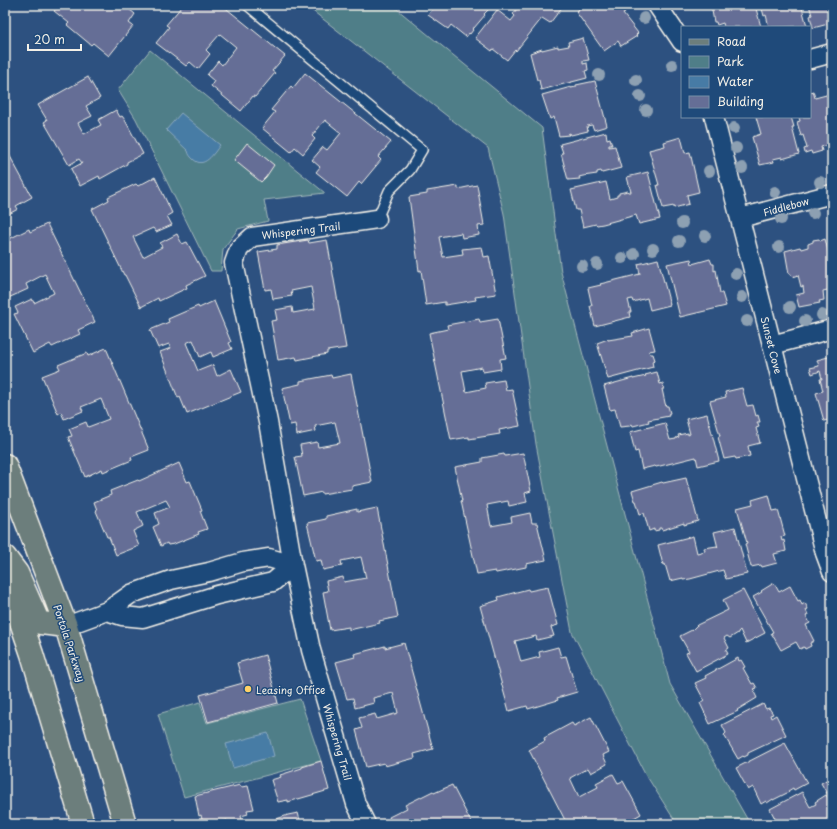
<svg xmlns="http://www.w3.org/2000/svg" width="837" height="829" viewBox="0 0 837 829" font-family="'Playpen Sans',sans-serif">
<rect width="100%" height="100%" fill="#2d5180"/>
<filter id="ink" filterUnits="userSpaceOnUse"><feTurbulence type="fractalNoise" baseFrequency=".025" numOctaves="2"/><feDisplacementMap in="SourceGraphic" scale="8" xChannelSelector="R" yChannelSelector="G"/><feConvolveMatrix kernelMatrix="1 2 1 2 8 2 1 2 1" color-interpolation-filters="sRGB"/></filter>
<g filter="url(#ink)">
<path fill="#4f7e88" stroke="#a2b8b8" d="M305 5H392L542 128 561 272 670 684 750 824H677L646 775 572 632 536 444 504 214 488 148Z
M150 50 325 193 264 200 268 221 238 229 223 249 221 271H211L136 119 118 90Z
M300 699 321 761 184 797 158 714 200 702 207 723Z"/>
<path fill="#477ba5" stroke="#8caac0" d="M181 113 220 145C214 153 204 170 193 159 190 156 189 155 188 151L166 130Z
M268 733 274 756 233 768 226 744Z"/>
<path fill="#656e96" stroke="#f4f1e8" d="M59 5H124L135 14 129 23 133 26 109 56 93 43 91 45 67 25 69 23 54 11Z
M183 5H222L285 56 272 71 275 73 255 97 253 96 241 111 211 86 214 81 207 75 218 61 222 65 236 47 220 34 206 50 210 54 198 69 190 62 186 66 156 43 169 27 166 25Z
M436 5H493L484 14 485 15 474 28H473L472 29 473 30 470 34 469 33 466 37 451 25 448 29 428 15Z
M520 5H561L563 6 550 23 542 18 516 51 515 50 507 60 493 49 492 51 475 38 497 10 511 21 515 16 513 14Z
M583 5H619L625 13 623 14 638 33 636 35 637 36 621 46 618 41 604 51 576 12Z
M711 5H755L761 27H724L723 23 717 25 716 22H714Z
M761 5H803V8H802L807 26 769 27 766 15 764 16Z
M809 5H832V18H831L832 23 813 28 810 16 812 15Z
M583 38 589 60 583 61V64L587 63 588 70 585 71 587 78 541 90 539 80H537L530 53 542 49V50L558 46V48L569 46 568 42Z
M305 73 391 142 378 157 381 160 361 184 359 182 347 197 316 172 320 167 312 160 323 147 327 150 341 133 325 120 312 136 315 139 303 154 295 147 291 152 262 128 275 112 271 110 291 86 293 88Z
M88 77 100 98 86 106 92 116 78 123 84 134 101 125 98 120 116 110 120 117 122 116 125 120 143 154 127 162V164L100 179 99 176 80 186 71 169 82 163 79 159 69 165 44 122 47 120 38 105Z
M595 81 607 126 594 130 592 125 587 126 588 131 571 135 570 133 568 134 569 135 559 136 554 117 550 119 542 95 571 87V88L576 87V85Z
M813 91 815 98 830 94 832 100V144L821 147 822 151 812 154 811 151 805 153 804 149 807 148 803 135 801 136 797 122 800 121 799 117H810V92Z
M756 117H791L794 127H792L799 154 782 159V157L773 159 774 162 760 165 752 137 761 134Z
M606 132 607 139 610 138 612 145H609V147L615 146 621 168 602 173 601 171 597 172V174L583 176 579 177 580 179 568 180 561 153H563L560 144Z
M681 137 685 153 690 152 699 192 687 195 689 204 674 208V206L663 208 657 185H659L649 150 665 146 664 142Z
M247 143 274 165 266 177 261 182 234 160Z
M5 147 32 197 16 206 18 209 5 216Z
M648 172 660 219 639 224 636 215 603 224 597 225 596 224 583 227 579 210H576L571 190 606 182 610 199 617 197V195H619V193L628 191 629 192H631L627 177Z
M155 177 172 213 167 216 172 225 156 232 153 228 133 237 143 257 162 247 160 243 177 234 182 244 187 242 205 276 186 285 187 288 159 301 158 298 141 307 125 275H124L92 209 109 200 108 197 136 184 138 186Z
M477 185 484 225 478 226 479 235 462 238 461 233 439 237 443 257 463 254 462 249 482 247 484 257 489 256 496 294 475 297 476 300 445 305V302L426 305 421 270 419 271 409 197 427 194V191L458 186V189Z
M47 224 95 322 78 330 80 334 52 347 50 344 33 353 14 314 18 313 15 307 32 299 34 303 54 293 45 274 26 284 28 289 6 299 5 296V241L29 229 30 232Z
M819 239 820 241 825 239 832 266V289L823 291 824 300 819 301 820 303 799 307 796 295 804 293 803 286 801 287 798 275 792 277 791 274H789L785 251 800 247 801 249 808 247V244L813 242V240Z
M308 240 309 243 327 240 346 348 327 351V354L297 360 296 357 278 360 271 321 277 320 275 310 292 307 293 313 315 309 311 287 291 291 292 296 273 299 271 289 265 290 258 252 277 249V245Z
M658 259 670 305 650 310 647 298 633 302 632 299 628 300 631 312H629L630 317 595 326 590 306H592L588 288 601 285 600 284 640 274 638 264Z
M691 259 692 264 710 259 712 264H714V271L716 270 720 293H722L726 306 680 317 667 264Z
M214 301 231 342 229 343 232 349 213 357 211 352 200 357 193 340 186 343 198 371 213 365 217 376 231 369 241 392 187 414 180 397 178 398 160 352 171 348 169 344 158 348 150 330 169 322 168 319 198 306 199 308Z
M479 319 480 322 498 319 506 358 500 359 501 369 483 372 482 367 462 371 466 392 486 388 485 383 504 380 506 390 512 389 520 426 499 430 500 434 469 439V437L451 440 429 333 448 329 447 325Z
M649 328 655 350 649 351 650 354H653L655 360 652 361 653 367 608 379 597 343 608 339V340L633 336 632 333Z
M106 348 149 450 131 457 132 460 103 472 102 469 85 477 68 437 72 436 69 429 86 422 88 427 109 419 101 399 81 407 83 411 64 419 61 412 58 414 42 376 60 369 58 365 87 353 88 356Z
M832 356V419L824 421 816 393 823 391 820 379H822L820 371 812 374 810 368 819 366 817 360Z
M657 372 660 384 663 383 664 389H662L665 403 666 406H668L670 413 668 414 669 416 648 420 649 422 633 426 632 424 630 425V426L620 427 615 409 610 410 604 386 633 378V379L646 376 645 375Z
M351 374 372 482 352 486V489L322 494V492L303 496 295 457 302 456 300 445 317 442 318 447 340 443 335 422 315 426 316 431 297 435 295 424 290 425 282 388 300 384V381L331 375 332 378Z
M742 388 747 406 753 405 756 416 758 415 760 422H757L759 427 756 428 760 443 748 446 750 456 736 459 735 457 724 459 718 437 720 436 710 401 726 397 725 392Z
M707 414 719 461 698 466 696 457 656 467 655 466 642 469 638 451 635 452 630 432 665 423 670 440 676 439V438L679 437 678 435 688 433V435L690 434 686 419Z
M523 453 531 491 525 493 527 502 509 506 508 501 487 505 491 526 512 522 511 517 530 513 532 523H537L546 560 526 564V567L496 573 495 571 477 574 461 501H462L455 467 482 462V458L504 454 505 456Z
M179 463 187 482 190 481 202 510 200 511 207 529 198 532 199 534 174 544 168 545 167 543 161 546 153 527 159 524 155 513 170 507 166 500 137 512 143 526 133 531 139 546 116 555 109 537H107L96 511 97 510 94 502 111 495 110 491 138 480 139 481Z
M686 478 688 486H689L698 521 684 525V523L662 530 661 528H659V530L654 531V529L649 531 644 513 640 514 636 501H635L632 491 662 482 663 483Z
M769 495 773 511 778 510 785 536 781 537 782 541 784 540 786 551 774 554 777 563 762 567 761 565 751 567 745 544 747 543 737 508 753 504 752 500Z
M377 508 398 617 379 621 380 623 349 630V627L330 630 323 592 328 591 326 581 343 577 344 582 366 578 361 557 341 561 342 566 323 570 321 560 316 561 307 523 326 519V516L357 509V512Z
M735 527 747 574 726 579 723 570 690 579 683 580V578L670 581 665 564 663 565 658 545 693 536 697 553 705 551 704 548 717 546 718 548 714 532Z
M774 583 779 592 790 586 798 601 800 600 802 605 805 603 808 609 806 610 808 615 806 616 810 623 806 625 814 641 810 643 811 646 805 649 804 647 800 649 796 642 781 650 773 636 771 633 773 632 753 597 762 592 761 591Z
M548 587 558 625 551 627 554 636 537 640 536 636 515 641 521 662 540 657 539 652 558 647 561 657 566 656 577 692 557 698 558 700 528 709 527 706 509 711 480 606 499 600 498 597 528 589 529 591Z
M743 590 765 633 746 643 740 630 738 632V633L730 638 727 636 724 638 729 648 726 650 728 654 696 671 686 653 689 652 680 636 692 630 697 625 728 610 723 600Z
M404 643 433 749 414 754 415 758 385 766 384 763 366 767 356 730 362 728 359 718 375 714 377 719 398 713 393 693 373 698 374 703 355 708 353 698 347 699 336 662 355 657 354 654 385 646V648Z
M265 655 278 703 208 722 200 695 243 683 237 663Z
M738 658 739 661 741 660 745 667 743 668 752 684 754 683 757 688 754 689 756 691 754 692 757 698 737 710 738 711 710 724 700 703 704 700 695 683 706 678 705 676Z
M763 704 766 709 769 708 773 714 770 715 771 718 776 715 786 735 748 753V755L744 757 743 756 738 759 724 735 726 733 722 725Z
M591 717 609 752 603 755 607 764 591 773 588 768 570 778 579 797 598 787 596 783 613 774 618 783 623 781 641 814 623 824H567L529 750 545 741 544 738 572 723 574 726Z
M785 743 807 783 794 790 793 788 788 791 789 792 773 800V799L767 803 766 801 761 804 753 787 748 790 736 768Z
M321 761 329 790 288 802V800L278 802 271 780 281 777 280 775 302 768V767Z
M832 777V821L826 824H778L770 809 802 792 810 807 816 804 815 802 826 795 828 798 829 797 821 783Z
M240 785 241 787 248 786 254 809 247 810 248 814 241 816 243 824H227V820L213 824H203L201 815 199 816 195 796Z
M452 785 472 824H392L389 817 407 808 405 805 433 791 434 793Z
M298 813 301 824H262L288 815Z"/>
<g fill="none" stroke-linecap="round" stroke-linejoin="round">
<defs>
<path id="lane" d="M247 5 422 150 410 170 389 191 377 219"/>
<path id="street" d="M657 5 682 42
M810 59 832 53
M714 117 825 553 832 572
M740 218 832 194
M772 345 832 329
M107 611 122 616 143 618 217 595 273 582 293 565
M66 626 107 611 131 594 171 580 209 572 243 562 269 558 293 565
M366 824 356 804 311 650 293 565 268 422 234 263 239 249 252 237 377 219"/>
<path id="primary" d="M5 465 66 626 125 824
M5 557 17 573 38 621 41 623 66 626
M5 575 32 654 83 824"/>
</defs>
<use href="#lane" stroke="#f4f1e8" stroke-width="12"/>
<use href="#street" stroke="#f4f1e8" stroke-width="21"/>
<use href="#primary" stroke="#f4f1e8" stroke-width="25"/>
<use href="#lane" stroke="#1f4a7a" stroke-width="9"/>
<use href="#street" stroke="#1f4a7a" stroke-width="18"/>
<use href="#primary" stroke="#6c7e7c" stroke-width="22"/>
</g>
<g fill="#8da0b2">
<circle cx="644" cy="18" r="6"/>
<circle cx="672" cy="65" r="6"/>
<circle cx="599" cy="75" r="6"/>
<circle cx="636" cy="80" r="6"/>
<circle cx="640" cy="96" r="6"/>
<circle cx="646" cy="110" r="6"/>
<circle cx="734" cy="128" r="6"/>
<circle cx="736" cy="148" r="6"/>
<circle cx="742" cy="168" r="6"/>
<circle cx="709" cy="171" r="6"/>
<circle cx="820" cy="182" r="6"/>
<circle cx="775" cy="192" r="6"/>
<circle cx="813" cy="213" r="6"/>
<circle cx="781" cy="219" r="6"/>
<circle cx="682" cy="223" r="6"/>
<circle cx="705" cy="236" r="6"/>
<circle cx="679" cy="241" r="6"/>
<circle cx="779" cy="247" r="6"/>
<circle cx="653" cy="249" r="6"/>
<circle cx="634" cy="254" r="6"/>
<circle cx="622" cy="258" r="6"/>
<circle cx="597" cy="264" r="6"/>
<circle cx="582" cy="266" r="6"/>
<circle cx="736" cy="274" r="6"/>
<circle cx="742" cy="297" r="6"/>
<circle cx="790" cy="307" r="6"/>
<circle cx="822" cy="315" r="6"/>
<circle cx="747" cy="321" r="6"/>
<circle cx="805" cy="321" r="6"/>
</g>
</g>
<circle fill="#ffd166" stroke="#1f4a7a" stroke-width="1.5" cx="248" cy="689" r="4"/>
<g text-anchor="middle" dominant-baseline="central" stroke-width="3" stroke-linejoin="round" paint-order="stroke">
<g font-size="10" fill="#f4f1e8" stroke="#1f4a7a">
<text transform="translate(786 206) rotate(-15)">Fiddlebow</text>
<text transform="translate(301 230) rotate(-7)">Whispering Trail</text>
<text transform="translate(772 345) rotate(76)">Sunset Cove</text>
<text transform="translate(70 643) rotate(72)">Portola Parkway</text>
<text transform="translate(338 742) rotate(74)">Whispering Trail</text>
</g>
<g font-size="10" fill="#f4f1e8" stroke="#1f4a7a" text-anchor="start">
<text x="256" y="689">Leasing Office</text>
</g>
</g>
<rect width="837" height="829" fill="none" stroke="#1f4a7a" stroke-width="20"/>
<rect x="10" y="10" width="817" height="809" fill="none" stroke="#f4f1e8" stroke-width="1.5" filter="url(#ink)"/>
<rect x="681" y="26" width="130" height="92" fill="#1f4a7a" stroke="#748da6"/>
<rect x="689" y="39" width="20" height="6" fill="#6c7e7c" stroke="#748da6"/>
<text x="717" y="46" font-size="12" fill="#f4f1e8">Road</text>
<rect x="689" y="56" width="20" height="12" fill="#4f7e88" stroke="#748da6"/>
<text x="717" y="66" font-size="12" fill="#f4f1e8">Park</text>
<rect x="689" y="76" width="20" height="12" fill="#477ba5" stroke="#748da6"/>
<text x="717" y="86" font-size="12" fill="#f4f1e8">Water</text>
<rect x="689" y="96" width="20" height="12" fill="#656e96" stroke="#748da6"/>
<text x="717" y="106" font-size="12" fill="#f4f1e8">Building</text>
<path d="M28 44v6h53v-6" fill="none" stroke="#f4f1e8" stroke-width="2"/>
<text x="34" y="44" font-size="12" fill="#f4f1e8" stroke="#1f4a7a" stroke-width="3" paint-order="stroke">20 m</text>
</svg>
